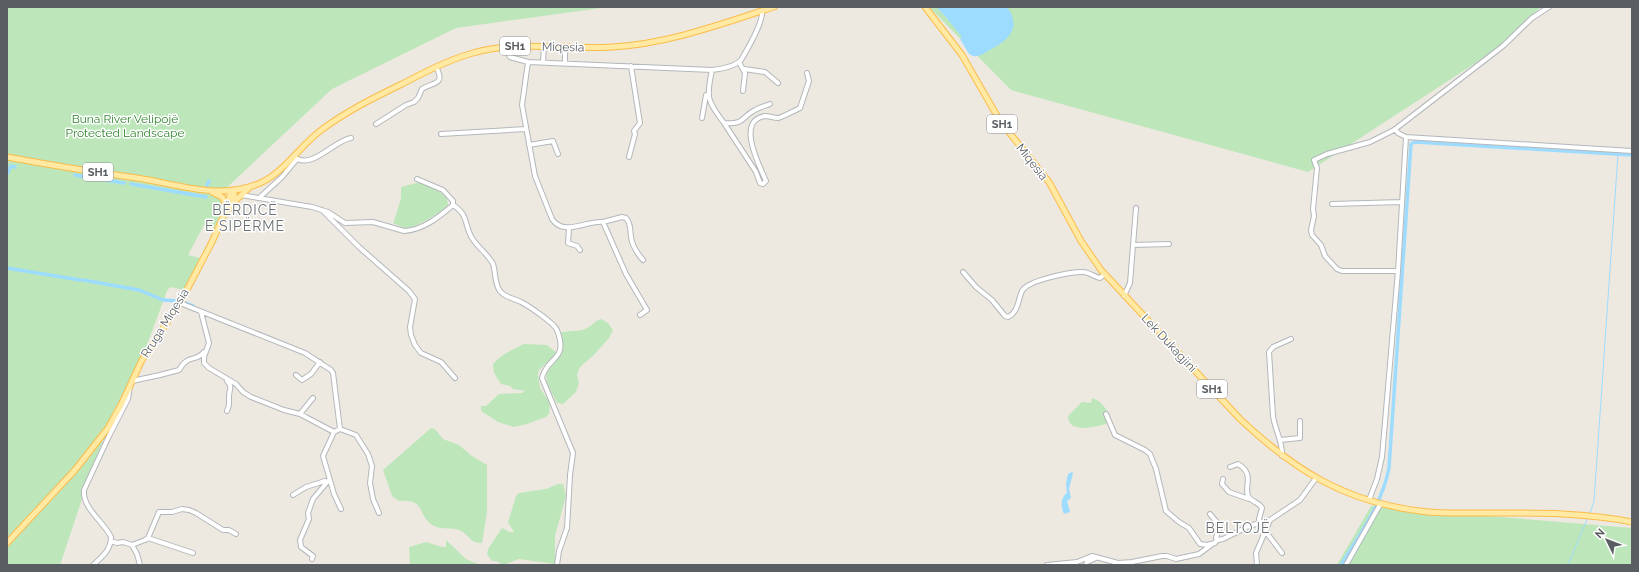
<svg xmlns="http://www.w3.org/2000/svg" width="1639" height="572" viewBox="0 0 1639 572" font-family="Raleway,sans-serif">
<rect width="100%" height="100%" fill="#ede9e0"/>
<path fill="#bde7ba" d="M7 7H609L456 28 332 89 221 193 218 199H220L224 204 223 208 214 228 204 225 188 255 200 258 184 290 170 287 167 291 141 361 120 402 96 457 60 565H7Z
M929 7H1541L1494 51 1308 172 1011 90Z
M416 183C428 182 438 190 447 198L448 205C444 212 415 227 406 229L393 223 394 221 401 198V187Z
M601 319 608 323 613 330 609 338 594 355 580 367 577 375 579 383 576 392 563 404 557 403C544 377 540 376 562 354L563 346 560 333C568 330 577 332 585 329 591 327 594 321 601 319Z
M524 344 547 345 557 353 539 370 538 374 540 388 550 403 549 414 546 417 527 424 514 427 498 422 481 411V406H486L499 394 522 393 525 391 513 389 510 386 501 384 494 373 493 364C502 354 512 350 524 344Z
M1092 398C1101 401 1105 407 1110 415L1106 424C1095 427 1068 434 1068 416L1082 402 1091 403Z
M431 428 435 429 443 439 459 445 472 456 487 465V512L482 543C471 544 469 535 461 531 455 527 442 530 434 526 416 516 427 498 399 501L392 496 383 470Z
M558 484H563L566 496 555 536V564L519 559 503 565 497 561H492L487 554 488 549 502 528 510 532H514L508 522 516 496 519 493 546 489Z
M1371 506 1632 528V565H1337Z
M446 540 466 559 480 565H410L409 547 426 542 442 547H446Z"/>
<path fill="#9edcff" d="M936 7H1007C1023 29 1007 41 988 51 983 54 979 57 973 56L969 54 960 39 962 37C953 26 946 16 936 7Z
M1072 472 1073 473 1069 489 1071 498 1067 501 1070 512 1064 514C1061 508 1060 498 1067 493L1066 484 1068 474Z"/>
<g fill="none" stroke-linecap="round" stroke-linejoin="round">
<path stroke="#9edcff" stroke-width="1" d="M1590 514 1594 501 1618 154
M1568 565 1588 517"/>
<path stroke="#9edcff" stroke-width="3.5" d="M7 174 11 166 15 167
M75 175 124 183
M131 184 206 197
M207 185 209 181
M7 268 80 280
M83 280 139 290 163 300 180 301 193 306
M1341 565C1360 534 1382 504 1389 468L1411 144 1415 142 1632 155"/>
<defs>
<path id="minor" d="M505 47 510 57 528 62
M543 62 544 46
M739 62 745 73 743 91
M565 63V47
M744 69 765 72 778 83
M712 70C706 97 707 101 724 123 745 125 741 117 755 110 760 107 765 106 770 104
M702 118 706 95
M724 123 756 172 760 183 763 184 766 181C760 167 735 120 765 116 770 116 773 118 778 118 780 118 798 109 800 108L809 81 807 73
M376 124 406 105 414 102 418 98 422 89C433 82 446 85 436 67
M1395 129 1398 133 1406 137 1632 151
M441 134 526 129
M529 145 553 141 558 154
M293 156C311 172 334 140 351 138
M629 157 635 134 634 131 640 123 631 66
M241 195 312 207 328 212 345 223 373 222 404 231C423 230 439 217 453 205V201L443 190 417 179
M259 198 282 177 297 159
M1332 204 1402 202
M453 205C469 215 464 225 472 238 478 248 488 254 493 264 496 273 494 283 500 291 505 298 514 298 521 302 529 306 554 323 557 330 569 361 547 356 542 378L573 453 570 475 567 528 559 551 557 565
M322 210 359 247 409 291 415 299 410 327 411 335 415 345 421 353 441 362 455 378
M603 222 622 217 626 218C631 223 630 230 631 237 632 246 637 253 643 260
M569 228 568 243 577 246 580 250
M1133 245 1169 244
M1398 271H1342L1337 269 1325 256 1321 245 1312 235 1311 230 1314 216 1313 209 1317 168 1314 160 1327 154 1370 142 1394 130 1503 46 1532 18 1549 7
M963 272 976 287 992 300 1005 316 1008 317C1018 313 1018 300 1022 291 1028 280 1070 272 1083 272 1089 272 1094 277 1100 278L1105 274
M1124 296 1130 283 1136 208
M180 303 305 353 331 370 333 373 340 429 334 432 323 456 334 494 341 509
M201 312 209 343 204 357V363L209 368 236 384 243 392 251 397 284 410 300 414 334 432
M640 315 647 310 626 274 603 222C587 220 564 237 552 219L535 176 522 105 528 62 712 70C721 69 734 67 741 60 747 50 763 22 762 11
M296 375 302 380 311 374 320 362
M132 381 160 375 179 370C189 353 195 363 204 352
M227 411C230 405 229 403 229 397 229 389 233 387 227 381
M300 414 313 398
M1106 414 1115 435 1145 450 1150 454 1156 469 1166 511 1179 522 1189 528 1200 544 1207 545 1215 543
M340 429 356 435 368 454 372 466 370 483 373 499 379 513
M1280 440 1300 438V421
M1282 456C1283 442 1275 430 1273 416L1269 352 1273 347 1291 339
M1230 467 1238 464C1255 474 1244 485 1248 496 1251 502 1259 502 1262 508L1259 519 1260 523
M1223 479 1222 484 1229 492 1249 499
M293 495 306 487 325 481
M1369 500 1377 479 1382 457 1398 271 1406 137
M1210 514 1220 526 1216 538 1218 540
M1266 532 1282 553
M148 538 193 553
M1218 540 1223 539 1249 526 1270 520 1300 500 1316 478
M111 541 117 543 123 542 132 545 145 540 148 538 159 512H172L182 509 189 510 196 513 223 530H229L236 534
M132 545 137 554 140 565
M312 559 313 556 301 547 300 540 309 519 308 513 313 499 329 480
M93 565C102 557 111 550 111 537 104 522 82 508 84 490L109 436 128 399 130 385
M1047 565 1077 562 1092 556 1118 563 1132 562 1162 556H1167L1176 559 1199 554 1218 540
M1086 565 1087 562 1096 558
M1257 565 1256 553 1270 520
M1346 565 1381 503"/>
<path id="major" d="M925 7 962 55 1000 121 1049 182 1081 241 1101 270 1240 419C1294 470 1345 502 1420 511 1440 514 1461 513 1481 513 1532 513 1581 512 1632 522
M7 157C50 165 93 172 137 178 177 184 217 200 258 184 283 174 299 147 320 131 345 112 373 98 402 84 425 72 448 60 473 53 519 40 565 50 612 47 668 44 721 24 774 7
M212 192 222 197 227 206
M233 203 249 188
M230 208 234 198V190
M7 543 75 470 108 428 121 405 142 360 180 303 212 242 227 208 231 190"/>
</defs>
<use href="#minor" stroke="#b3b7bc" stroke-width="6"/>
<use href="#major" stroke="#fbbc4b" stroke-width="7"/>
<use href="#minor" stroke="#fff" stroke-width="4"/>
<use href="#major" stroke="#ffe9a3" stroke-width="5"/>
</g>
<g text-anchor="middle" dominant-baseline="central" stroke-width="3" stroke-linejoin="round" paint-order="stroke">
<g fill="#fff" stroke="#8b8e91" stroke-width="1">
<rect x="500" y="37" width="30" height="18" rx="3"/>
<rect x="987" y="115" width="30" height="18" rx="3"/>
<rect x="83" y="163" width="30" height="18" rx="3"/>
<rect x="1197" y="380" width="30" height="18" rx="3"/>
</g>
<g font-size="11" font-weight="bold" fill="#595e62">
<text x="515" y="46">SH1</text>
<text x="1002" y="124">SH1</text>
<text x="98" y="172">SH1</text>
<text x="1212" y="389">SH1</text>
</g>
<g font-size="12" fill="#595e62" stroke="#fff">
<text transform="translate(563 47) rotate(1)">Miqesia</text>
<text transform="translate(1032 162) rotate(52)">Miqesia</text>
<text transform="translate(165 323) rotate(-58)">Rruga Miqesia</text>
<text transform="translate(1169 343) rotate(47)">Lek Dukagjini</text>
</g>
<g font-size="12" fill="#30842e" stroke="#fff">
<text x="125" y="119">Buna River Velipojë<tspan x="125" dy="14">Protected Landscape</tspan></text>
</g>
<g font-size="14" letter-spacing="1" fill="#6a7074" stroke="#fff">
<text x="245" y="210">BËRDICË<tspan x="245" dy="16">E SIPËRME</tspan></text>
<text x="1238" y="528">BELTOJË</text>
</g>
</g>
<rect width="1639" height="572" fill="none" stroke="#595e62" stroke-width="16"/>
<g transform="translate(1607 540) rotate(313)" stroke="#ffffff" stroke-width="3" paint-order="stroke">
<path d="M0-3L7 15L0 10L-7 15Z" fill="#595e62"/>
<text y="-6" font-size="11" font-weight="bold" text-anchor="middle" fill="#595e62">N</text>
</g>
</svg>
